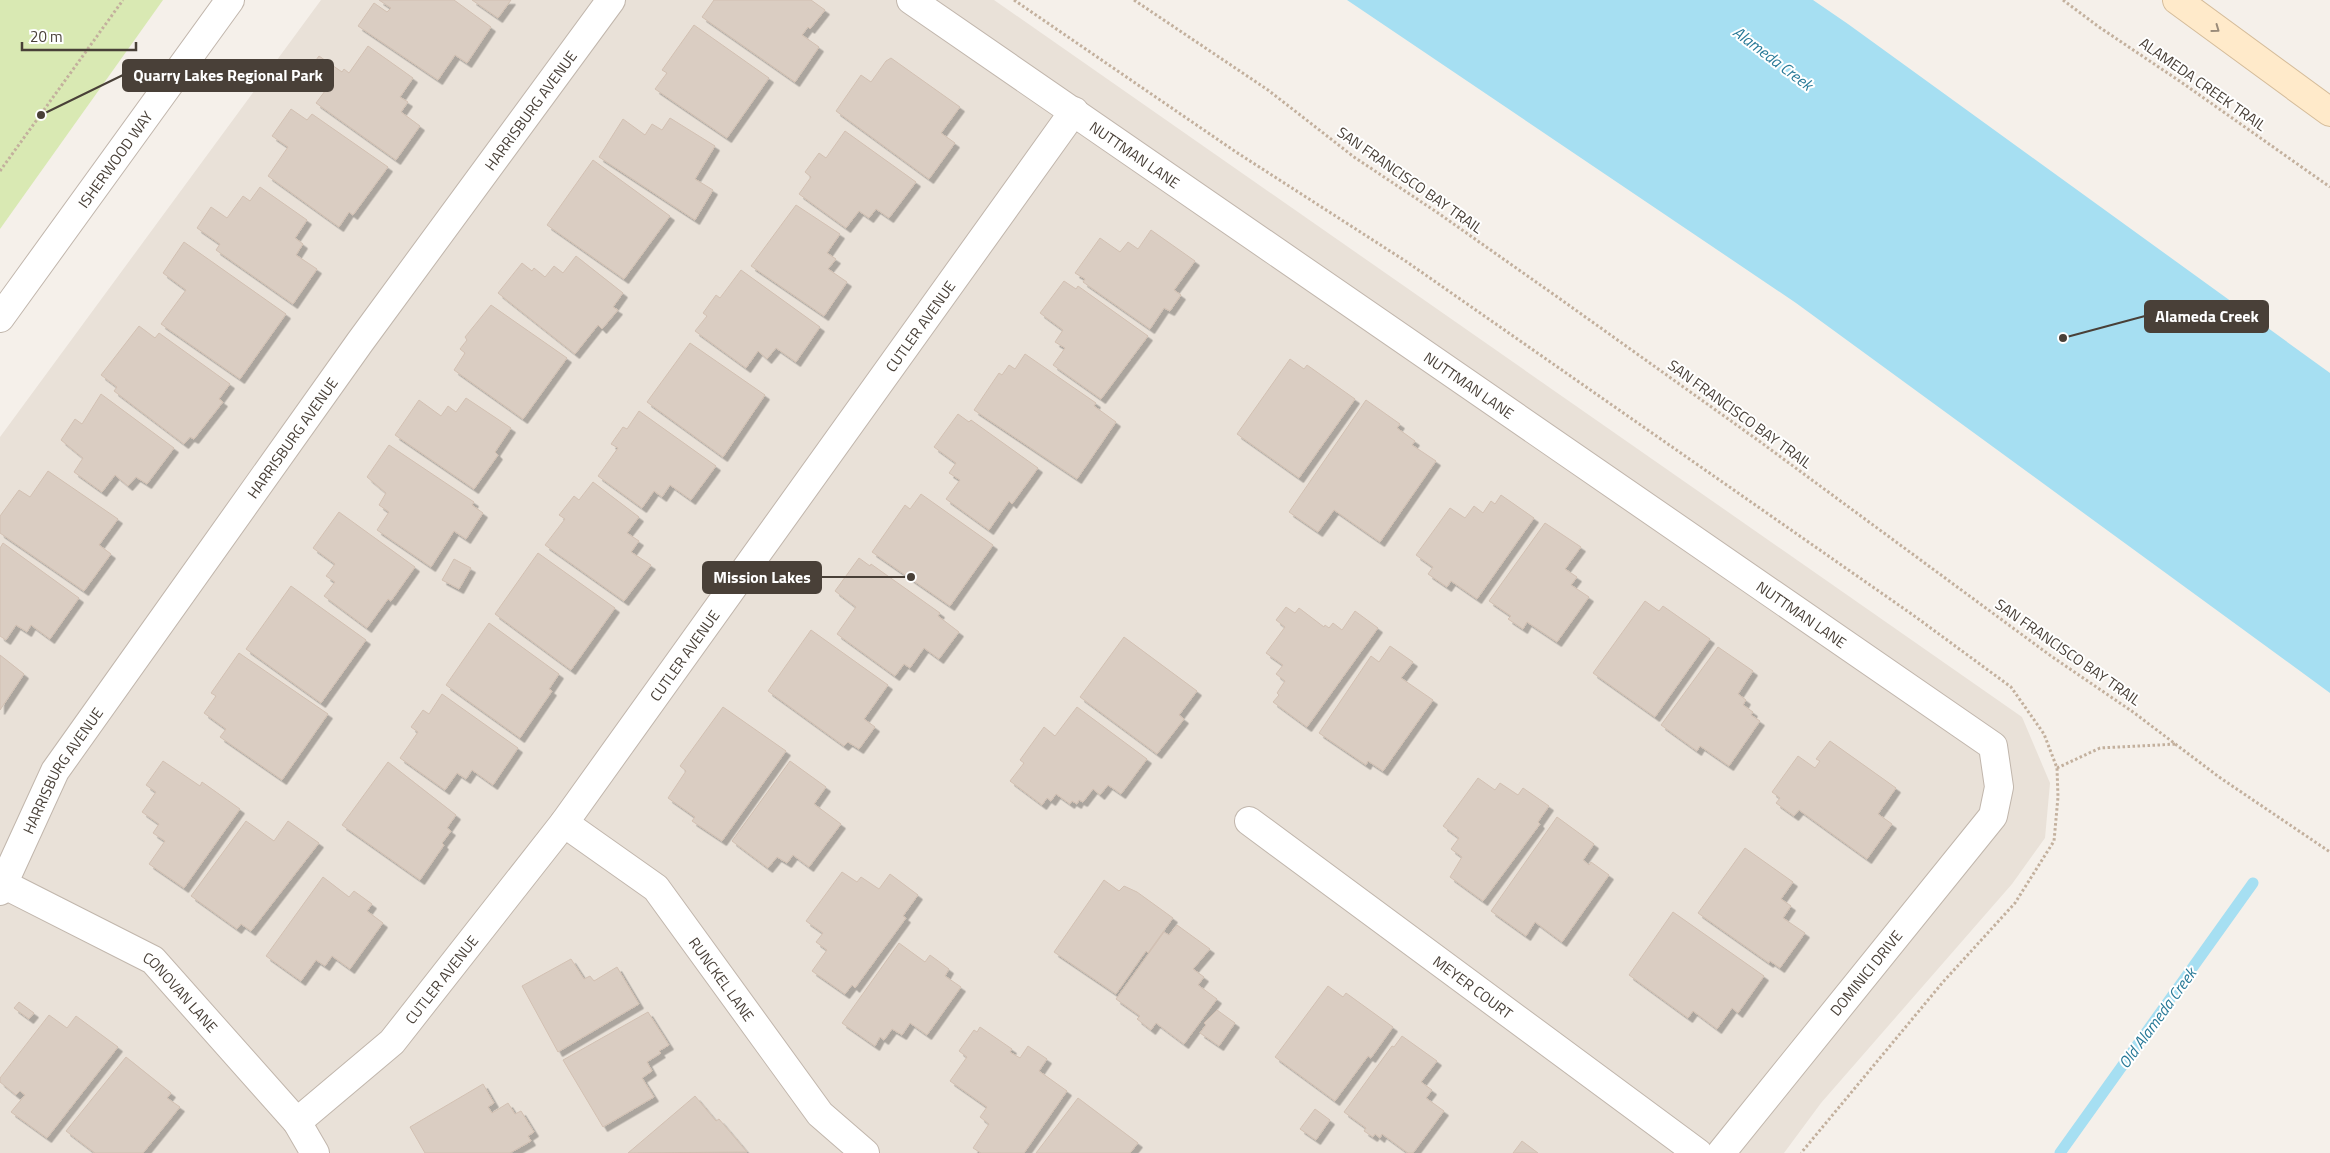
<svg xmlns="http://www.w3.org/2000/svg" width="2330" height="1153" viewBox="0 0 2330 1153" font-family="'Titillium Web',sans-serif">
<defs>
<filter id="shadow"><feDropShadow dx="4.5" dy="4.5" stdDeviation="0" flood-color="#0004"/></filter>
</defs>
<rect width="100%" height="100%" fill="#f5f0ea"/>
<path fill="#e9e1d8" d="M321 0H994L2022 717 2050 783 2045 838 2012 884 1821 1103 1784 1153H0V437Z"/>
<path fill="#d9e9b3" d="M0 0H163L0 229Z"/>
<path fill="#a6dff2" d="M1347 0H1813L1848 24 2330 373V693L1796 303Z"/>
<g fill="none" stroke-linecap="round" stroke-linejoin="round">
<path stroke="#a6dff2" stroke-width="11" d="M2060 1153 2253 883"/>
</g>
<path fill="#dacdc2" stroke="#d2c0b2" filter="url(#shadow)" d="M379 0H454L491 27 467 63 455 55 438 80 358 26 374 3 387 12 391 8Z
M472 0H511L498 18Z
M714 0H811L825 10 810 29 808 27 802 35 819 47 795 82 702 17Z
M694 25 769 78 727 138 655 89 667 73 662 70Z
M368 46 413 78 400 97 408 102 401 112 420 126 396 160 316 103 328 87 307 72 319 56 342 72 344 69 349 73Z
M891 58 960 107 941 133 955 143 929 179 836 111 861 75 871 82 886 61Z
M291 109 307 120 312 114 388 167 353 215 349 212 339 227 268 176 288 147 272 136Z
M670 118 715 146 695 179 713 190 695 220 599 157 623 119 645 135 652 124 662 130Z
M845 131 916 182 889 218 876 209 869 218 859 211 846 228 799 194 811 177 805 172 819 153 826 158Z
M593 160 670 216 624 279 547 225Z
M260 187 307 220 295 238 303 244 296 255 317 269 293 304 216 250 220 244 197 228 211 207 227 218 243 196 250 201Z
M796 205 840 234 827 253 836 259 828 269 847 282 824 316 751 266Z
M1151 230 1195 261 1174 290 1181 295 1170 311 1164 308 1150 329 1083 282 1085 279 1075 273 1100 238 1120 252 1128 242 1138 249Z
M184 242 286 314 240 379 161 324 186 290 163 273Z
M576 256 623 293 613 307 618 310 602 329 598 325 575 354 498 293 522 263 532 271 534 268 545 277 554 266 563 273Z
M741 270 820 327 796 362 776 348 767 359 758 351 746 368 695 331 707 316 703 313 716 295 720 298Z
M1064 281 1076 289 1078 286 1148 336 1101 399 1053 365 1065 348 1055 342 1063 330 1040 313Z
M491 305 567 358 523 419 454 370 465 353 460 349 467 340 465 337Z
M139 326 155 338 159 333 230 384 219 399 223 402 194 439 190 437 184 444 114 391 117 387 101 375Z
M690 343 765 395 723 457 647 402Z
M1025 354 1096 403 1094 406 1116 422 1077 479 974 410 999 373 1002 375 1009 365 1015 369Z
M1290 359 1304 369 1307 365 1355 399 1299 478 1237 434Z
M101 394 174 448 147 484 136 477 128 486 115 475 102 492 74 472 83 458 61 440 75 419 82 424Z
M466 398 511 428 495 452 498 455 474 489 395 435 419 400 441 416 448 406 456 412Z
M1366 400 1400 424 1397 428 1415 441 1412 445 1436 461 1380 542 1334 510 1318 532 1289 512Z
M639 411 716 466 691 500 670 485 662 497 654 491 642 508 598 476 618 448 611 444 623 427 627 429Z
M958 414 969 422 971 420 1038 468 1012 504 1009 501 989 530 946 499 960 480 949 473 956 463 934 447Z
M389 445 474 502 472 505 483 513 466 539 454 531 431 567 377 530 389 512 379 505 386 493 367 477Z
M48 471 118 519 99 545 111 554 84 591 0 533V516L19 490 30 497Z
M593 482 639 517 627 533 639 541 631 552 651 565 624 601 545 545 565 519 559 515 574 496 579 500Z
M921 494 993 545 950 606 872 552 905 505 910 509Z
M1501 495 1534 518 1477 599 1451 581 1447 587 1428 574 1433 567 1416 555 1450 508 1465 518 1474 506 1483 513 1491 501 1495 504Z
M339 512 415 567 391 601 388 599 367 628 324 596 335 582 326 576 335 564 313 548Z
M1545 523 1581 547 1565 569 1577 577 1571 585 1589 597 1557 642 1527 622 1523 629 1508 619 1511 616 1489 601Z
M3 543 79 598 50 639 31 625 27 632 16 625 6 640 0 636V548Z
M538 553 615 608 571 670 495 614Z
M859 558 870 566 871 564 940 613 938 616 959 632 939 659 924 648 910 668 904 664 895 676 837 634 856 607 835 591Z
M454 559 471 568 459 589 442 580Z
M291 586 366 640 321 703 246 649Z
M1645 601 1659 611 1663 606 1710 639 1655 717 1593 673Z
M1286 607 1295 613 1299 608 1324 627 1325 625 1329 628 1333 623 1342 630 1355 611 1378 628 1307 727 1273 702 1279 695 1277 693 1285 681 1276 674 1283 665 1266 653 1285 627 1276 620Z
M489 623 559 674 549 689 552 691 520 738 446 685Z
M811 630 888 685 864 719 875 727 859 749 848 742 844 746 768 691Z
M1124 637 1197 691 1179 715 1184 719 1157 754 1080 697Z
M1390 646 1413 662 1401 678 1433 700 1383 771 1368 761 1366 765 1319 733 1371 656 1379 662Z
M1718 647 1753 671 1738 694 1746 700 1743 705 1753 712 1751 715 1760 721 1729 766 1700 746 1697 751 1661 725Z
M239 653 328 714 282 780 220 737 226 729 204 713 216 696 211 693Z
M0 655 24 674 0 710Z
M442 694 518 748 493 785 472 770 466 779 457 773 445 790 400 758 418 732 411 727 423 710 429 714Z
M723 707 786 751 722 841 692 821 695 817 668 798 686 771 680 766Z
M1077 707 1147 759 1121 794 1108 785 1100 795 1093 789 1083 802 1079 800 1077 804 1072 801 1070 804 1056 794 1051 801 1047 798 1042 805 1010 781 1024 763 1020 760 1044 727 1055 736Z
M1830 741 1896 788 1878 814 1892 824 1867 859 1799 810 1794 816 1776 803 1780 798 1772 792 1798 756 1815 768 1820 761 1816 759Z
M163 761 200 786 202 782 240 809 184 888 149 864 165 841 153 833 159 824 142 812 156 792 146 785Z
M790 761 826 787 814 804 841 824 809 867 793 855 787 863 777 857 768 868 732 841Z
M388 762 456 815 447 828 451 831 442 843 444 845 420 880 342 825Z
M1478 778 1495 790 1500 783 1518 795 1523 788 1549 806 1538 822 1540 824 1483 901 1450 877 1462 857 1451 849 1459 838 1443 826Z
M1557 817 1594 844 1583 860 1589 865 1591 862 1609 875 1562 942 1535 922 1526 936 1491 911Z
M246 821 274 841 288 821 319 843 251 931 241 924 237 929 191 896Z
M1745 848 1793 882 1781 899 1791 906 1783 918 1805 933 1780 968 1770 961 1769 963 1698 913Z
M842 872 857 882 861 877 879 889 890 874 918 895 903 916 906 918 855 988 852 985 845 994 812 971 827 950 816 942 823 933 806 921Z
M323 877 349 897 354 891 372 904 367 911 383 923 350 969 332 956 325 966 316 960 301 981 266 956Z
M1104 880 1119 891 1124 886 1137 892 1173 918 1148 953 1146 951 1116 994 1054 952Z
M1673 912 1764 976 1738 1013 1732 1008 1717 1029 1693 1011 1688 1018 1629 975Z
M1177 925 1210 949 1193 969 1204 977 1198 985 1217 999 1184 1044 1156 1023 1151 1030 1137 1019 1140 1016 1116 999 1164 932 1169 935Z
M899 943 925 962 930 955 949 969 945 976 961 987 927 1035 910 1023 902 1035 892 1029 884 1040 880 1037 875 1046 842 1023Z
M571 959 584 979 590 976 594 981 617 967 639 1004 558 1052 522 986Z
M1328 986 1343 997 1346 993 1393 1027 1371 1058 1368 1056 1335 1101 1275 1057Z
M19 1002 34 1013 29 1019 14 1008Z
M1217 1010 1235 1023 1219 1046 1200 1033 1206 1025 1204 1023Z
M648 1012 669 1045 659 1051 661 1053 647 1062 652 1071 642 1078 654 1097 603 1127 563 1060Z
M49 1015 67 1028 76 1016 118 1047 47 1138 11 1112 25 1095 20 1091 16 1095 0 1082V1078Z
M980 1027 1012 1049 1010 1052 1020 1058 1028 1046 1047 1059 1039 1071 1067 1091 1024 1153H981L973 1148 989 1124 980 1117 987 1107 950 1081 967 1057 959 1051 974 1030 977 1032Z
M1402 1036 1437 1061 1421 1082 1432 1090 1426 1098 1444 1111 1413 1153H1408L1382 1134 1380 1138 1375 1134 1373 1137 1364 1131 1366 1128 1344 1112 1392 1046 1394 1047Z
M126 1057 171 1093 167 1098 180 1107 143 1153H95L66 1131Z
M483 1084 494 1103 488 1107 492 1113 508 1103 515 1114 521 1111 534 1132 528 1136 531 1141 510 1153H425L410 1127Z
M695 1096 716 1121 719 1119 747 1152 628 1153Z
M1078 1098 1138 1143 1130 1153H1036Z
M1315 1109 1330 1120 1316 1140 1300 1129Z
M1522 1141 1538 1153H1513Z"/>
<g fill="none" stroke-linecap="round" stroke-linejoin="round">
<defs>
<g id="minor">
<path id="s1" d="M911 0 1993 746 1999 787 1993 816 1721 1153"/>
<path id="s2" d="M1249 821 1698 1153"/>
<path id="s3" d="M564 823 656 888 820 1114 865 1153"/>
<path id="s4" d="M3 884 153 960 297 1122 315 1153"/>
<path id="s5" d="M0 891 55 771 360 342 611 0"/>
<path id="s6" d="M297 1122 392 1042 564 823 1074 111"/>
</g>
<g id="tertiary">
<path id="s7" d="M0 318 230 0"/>
</g>
<path id="secondary" d="M2177 0 2330 112"/>
</defs>
<use href="#minor" stroke="#c1b6ac" stroke-width="30"/>
<use href="#tertiary" stroke="#c1b6ac" stroke-width="30"/>
<use href="#secondary" stroke="#d5bc9a" stroke-width="30"/>
<path stroke="#c3b09d" stroke-width="3" stroke-dasharray="2.5 2.5" stroke-linecap="butt" d="M1014 0 1236 152 1407 262 1913 615 2011 687 2044 734 2057 768 2058 797 2054 841 2015 903 1943 982 1801 1153
M1134 0 1268 90 1354 157 1438 213 1556 296 1759 441 2051 656 2133 712 2219 777 2330 852
M2063 0 2099 27 2181 82 2330 187
M0 171 123 0
M2057 768 2100 748 2177 744"/>
<use href="#minor" stroke="#fff" stroke-width="28"/>
<use href="#tertiary" stroke="#fff" stroke-width="28"/>
<use href="#secondary" stroke="#ffeaca" stroke-width="28"/>
</g>
<defs><path id="oneway-chevron" d="M-2-3.5L2.5 0L-2 3.5" fill="none" stroke-width="1.6" stroke-linecap="round" stroke-linejoin="round" transform="scale(1.25)"/></defs>
<use stroke="#9b8c7a" href="#oneway-chevron" transform="translate(2216 29) rotate(36)"/>
<g text-anchor="middle" dominant-baseline="central" stroke-width="4" stroke-linejoin="round" paint-order="stroke">
<g font-size="15" fill="#494038" stroke="#fff">
<text transform="translate(2203 84) rotate(35)">ALAMEDA CREEK TRAIL</text>
<text stroke="none"><textPath href="#s5" startOffset="946">HARRISBURG AVENUE</textPath></text>
<text stroke="none"><textPath href="#s1" startOffset="272">NUTTMAN LANE</textPath></text>
<text stroke="none"><textPath href="#s7" startOffset="196">ISHERWOOD WAY</textPath></text>
<text transform="translate(1410 180) rotate(35)">SAN FRANCISCO BAY TRAIL</text>
<text stroke="none"><textPath href="#s6" startOffset="1014">CUTLER AVENUE</textPath></text>
<text stroke="none"><textPath href="#s1" startOffset="678">NUTTMAN LANE</textPath></text>
<text transform="translate(1740 414) rotate(36)">SAN FRANCISCO BAY TRAIL</text>
<text stroke="none"><textPath href="#s5" startOffset="541">HARRISBURG AVENUE</textPath></text>
<text stroke="none"><textPath href="#s1" startOffset="1082">NUTTMAN LANE</textPath></text>
<text transform="translate(2068 652) rotate(35)">SAN FRANCISCO BAY TRAIL</text>
<text stroke="none"><textPath href="#s6" startOffset="609">CUTLER AVENUE</textPath></text>
<text stroke="none"><textPath href="#s5" startOffset="136">HARRISBURG AVENUE</textPath></text>
<text transform="translate(1866 973) rotate(-51)">DOMINICI DRIVE</text>
<text stroke="none"><textPath href="#s6" startOffset="204">CUTLER AVENUE</textPath></text>
<text stroke="none"><textPath href="#s3" startOffset="225">RUNCKEL LANE</textPath></text>
<text stroke="none"><textPath href="#s2" startOffset="279">MEYER COURT</textPath></text>
<text stroke="none"><textPath href="#s4" startOffset="210">CONOVAN LANE</textPath></text>
</g>
<g font-size="16" font-style="italic" fill="#287997" stroke="#fff">
<text transform="translate(1773 58) rotate(37)">Alameda Creek</text>
<text transform="translate(2157 1018) rotate(-54)">Old Alameda Creek</text>
</g>
</g>
<path fill="none" stroke="#494038" stroke-width="2" d="M41 115L123 75M2063 338L2145 316M911 577L821 577"/>
<g fill="#494038" stroke="#fff" stroke-width="2">
<circle cx="41" cy="115" r="5"/>
<circle cx="2063" cy="338" r="5"/>
<circle cx="911" cy="577" r="5"/>
</g>
<g fill="#494038" stroke="#494038" stroke-width="2">
<rect x="123" y="60" width="210" height="31" rx="5"/>
<rect x="2145" y="301" width="123" height="31" rx="5"/>
<rect x="703" y="562" width="118" height="31" rx="5"/>
</g>
<g font-size="16" text-anchor="middle" font-weight="bold" fill="#fff">
<text x="228" y="81">Quarry Lakes Regional Park</text>
<text x="2207" y="322">Alameda Creek</text>
<text x="762" y="583">Mission Lakes</text>
</g>
<path d="M22 42v8h114v-8" fill="none" stroke="#494038" stroke-width="2.5"/>
<text x="30" y="42" font-size="15" fill="#494038" stroke="#ffffff" stroke-width="4" paint-order="stroke">20 m</text>
</svg>
